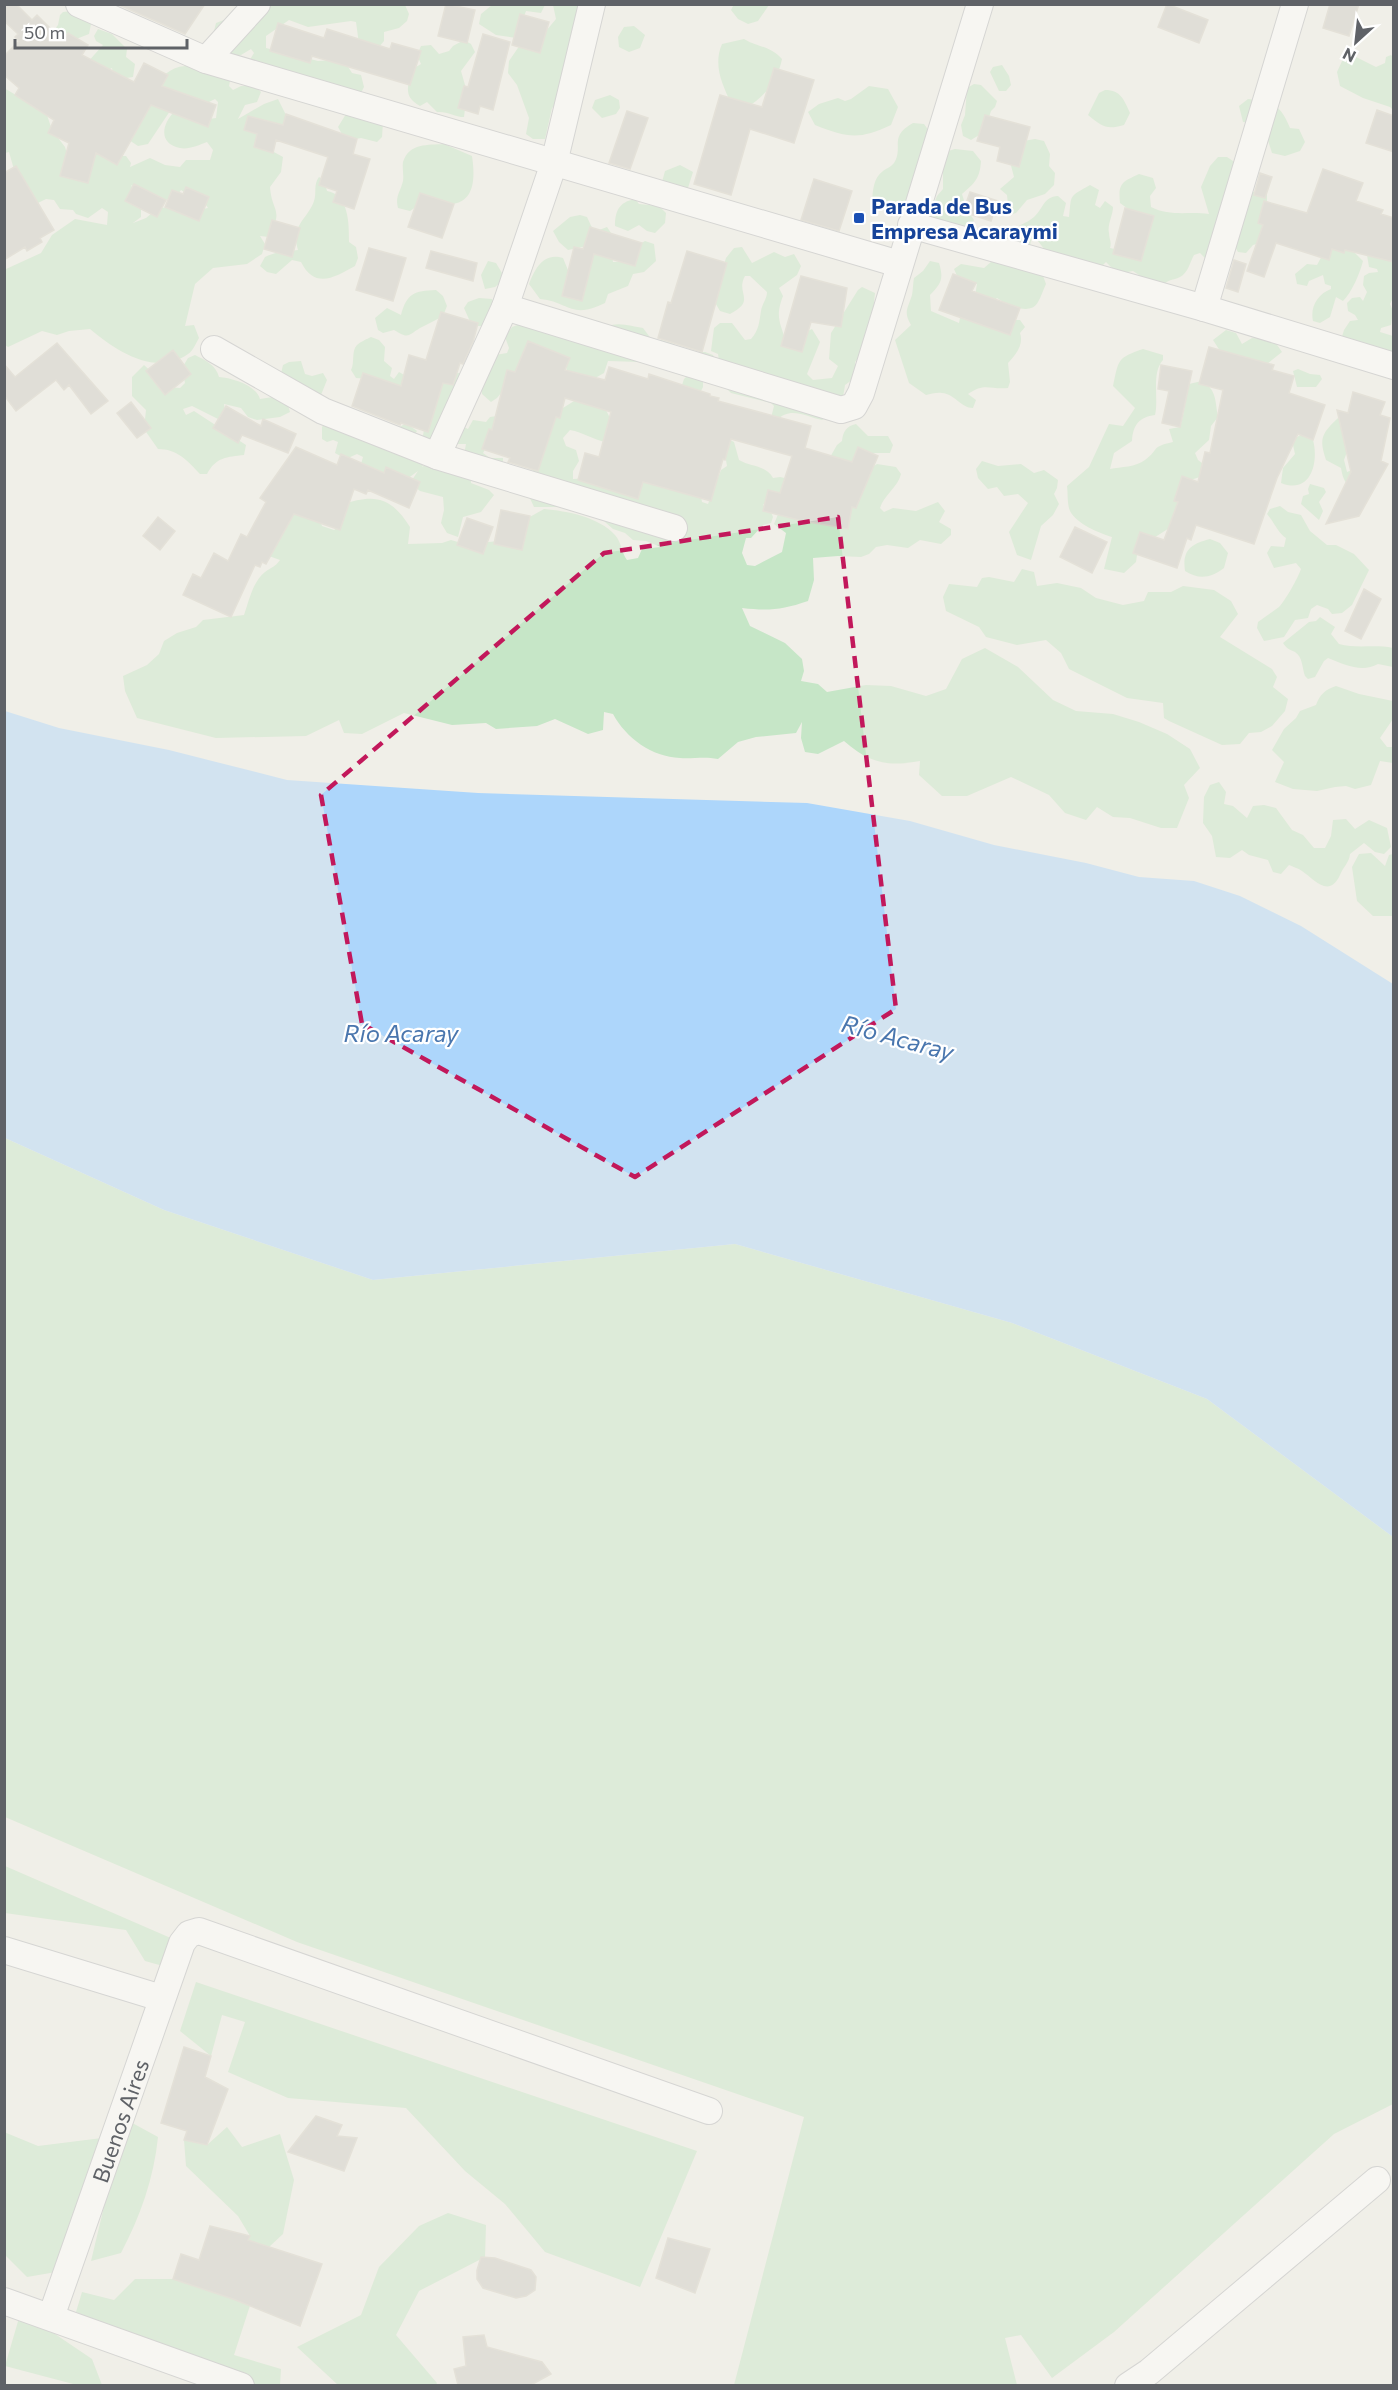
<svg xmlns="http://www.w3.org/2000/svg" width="1398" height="2390" viewBox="0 0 1398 2390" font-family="Commissioner,sans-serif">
<rect width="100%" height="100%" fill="#f0efe8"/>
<path fill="#c6e6c7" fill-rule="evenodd" d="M734 4H769V5L758 21 748 24 738 19 731 10Z
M265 5H405L409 14 407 21 399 28 384 32V41L378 48 359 44 356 22 351 21 308 27 289 20 266 36V48L318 61 333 60 347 65 352 73 361 75 364 87 360 95 321 80 312 81 246 66 254 53 251 49 241 55 234 57 211 43 216 23 224 20 249 27Z
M492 5H545L541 13 526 11 516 38 496 35 479 24 481 14Z
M553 5H600L569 93 552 108 545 139H533L526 134 529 118 517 85 508 73 509 61 522 42 541 37 556 19Z
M71 11C77 18 84 19 91 24L89 34 71 41 43 43 58 25 60 15 63 12Z
M634 26 645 35 640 48 629 52 619 47 618 37 624 27Z
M98 29 112 34 127 49 126 57 135 64 133 77 120 79 113 74 112 68 102 73 46 112 52 130 65 147 69 160 84 148 111 156H126L131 163 130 167 150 158 165 165 180 167 186 160H210L213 150 207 142C199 145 188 150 180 148 158 144 162 124 174 112L202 120 216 118 218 102 215 99 205 104 192 99 190 96 174 105 148 144 138 146 126 138C138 116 155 67 185 66 199 66 213 71 227 73L230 81 229 86 233 90 241 86H255L261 92 257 102 245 105 238 119 264 104 278 99 288 119 263 146 283 157 281 172 270 187C272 213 284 208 269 237L260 236 265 244 262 254 247 264 213 268 195 284 185 326 194 325 199 338C196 343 193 351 188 354 156 377 116 351 90 329L69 331 57 335 42 331 8 347 5 345 6 269 41 253 52 235 75 219 107 225 108 212 102 208 88 218 76 214 73 210 60 209 54 200 46 199 36 204 15 173 9 152 5 153 4 88 21 98 78 73 103 45 96 41 94 36ZM131 185 159 202 176 197 181 190 191 196 201 198 208 208 197 210 176 207 158 208 146 218 133 223 141 217V206Z
M744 39C759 48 769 45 782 59 778 79 765 97 747 107L731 103C722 84 713 65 722 44Z
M464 40 471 44 475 52 461 71 467 92 464 117C455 117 447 111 437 112L427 102 420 106C403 96 408 88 411 70L421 64 417 55 421 46 431 45 439 54 449 51 453 46Z
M1391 55 1394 58 1393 110 1390 107 1363 98 1340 86 1337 72 1343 59 1354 56 1376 67 1385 63 1386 57Z
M1002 65 1009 76 1011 85 1006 91H999L990 72 993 67Z
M974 84 981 85 997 101 995 107 991 111 984 132 971 140 963 136 961 125 965 115 967 88Z
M869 86 888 89 898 107 891 125C859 140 848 138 815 125L808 112 819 104 838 98 845 101 851 99Z
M1105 90C1121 90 1124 100 1130 113L1124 125C1106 130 1103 127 1088 115L1099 93Z
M610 95 619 100 620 108 616 114 602 118 592 108 595 100Z
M1248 99C1273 102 1280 104 1290 128L1299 129 1305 142 1300 151 1285 156 1272 153 1263 125 1243 122 1239 106Z
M346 114 383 122 382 137 377 142 361 138 351 140 343 136 338 127Z
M913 123 924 124 932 135 904 211C889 215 883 212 872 201 873 191 873 178 883 171 887 168 891 167 894 163 904 147 888 137 913 123Z
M1035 139 1044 141 1050 154 1049 166 1055 173 1054 185 1045 194 1027 200 1016 213 1009 215 1007 195 1000 189 1014 177 1008 154 1018 142Z
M444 144 472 156C478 196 466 212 425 201L410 211 398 208C395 196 400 193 403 181 404 175 402 168 403 162 409 143 428 145 444 144Z
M955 149 973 151 981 161C980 178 975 183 962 194L967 210 974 220 969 230 934 226 930 213 937 196 943 189V170L948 151Z
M1218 157H1227L1236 163 1245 195 1253 192H1267V241L1253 245 1246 253 1238 252 1233 243 1210 263 1200 253 1194 255C1190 262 1188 273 1180 277 1172 281 1170 278 1162 286L1143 285 1139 275 1133 271C1121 274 1114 271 1106 262L1101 267 1048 254 1038 241 1031 240 1030 246 1008 243 1007 236C1016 224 1025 225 1034 217 1044 208 1043 197 1058 196L1066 203 1063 216 1069 217C1072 193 1068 198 1090 185L1099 190 1095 205 1100 208 1105 201 1113 207C1113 215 1107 225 1109 233 1109 239 1112 242 1110 248L1124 251 1139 217 1120 203C1118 183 1122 182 1139 174L1153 178 1156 188 1150 196 1151 207C1170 217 1189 211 1209 214L1201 187 1210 166Z
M680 165 693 172 687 191 662 182 665 171Z
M319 177 324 180 327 191C349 195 349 223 349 242L356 247 358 258 355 266C335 277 315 290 301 262L292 260 276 274 267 272 260 266 265 257C277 251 286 252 298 250 290 225 308 219 314 201 317 193 313 185 319 177Z
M635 199 639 204 659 206 666 213 665 223 655 233 647 231 639 225 628 231 615 226C615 211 619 202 635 199Z
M580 215 587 217 594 232 607 227 617 242 612 256 613 262 631 261 633 248 645 241 654 244 656 261 644 272 633 274 628 286 608 294 605 303C571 320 570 302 540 299L529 284C535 269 543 252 563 258L570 275 587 246 568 250 559 242 553 231 570 217Z
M742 247 752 263 774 252 785 257 794 254 801 266 797 275 779 288 783 296C775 317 780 322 786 342L812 329 820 342 807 374 813 380 832 378 838 366 829 359 831 333 858 290 862 287 875 293 874 303 879 307 865 351 855 362 856 377 845 385C842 406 840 410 822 420 804 416 790 406 776 421L771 418 774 406 771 403 731 393 723 385 718 354 711 351 714 328 720 323H732L745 340 751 339C759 330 759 323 761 311 762 304 767 299 767 292L750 276H745C735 294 757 300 730 314L720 311 713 299 726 258 734 248Z
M1340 248 1353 251 1363 261C1360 273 1352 292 1343 301L1336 297 1330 317 1320 323 1313 321C1310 308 1317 294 1331 289V286L1325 284 1323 275 1309 281 1307 286 1297 284 1295 274 1307 264 1317 265 1324 252Z
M1375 252 1385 260 1393 259V298L1390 304 1393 311 1391 325 1381 328 1380 332 1393 336V356L1340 343 1344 330 1350 321 1358 320 1355 315 1348 311 1347 303 1352 298 1360 297 1363 301 1367 292 1363 285 1364 276 1369 273 1378 272 1377 269 1369 267 1367 255Z
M1007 260 1042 273 1046 284C1043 290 1041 297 1038 302 1030 317 1006 304 997 298L989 305 1009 320H1020L1025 327 1020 333C1024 344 1016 355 1008 363L1010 382 1008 388C990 390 985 382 968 394L976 400 973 408C961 408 955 394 942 393 937 392 931 394 926 395L909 383 895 340 911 325C903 312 908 308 912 295 913 290 913 283 914 278L923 271 930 261 939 263C944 279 941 284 930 295L931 311 959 323 962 308 975 296 977 284 958 278 954 269 961 264 984 268 991 262Z
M488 261 496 263 502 273 501 282 495 287 485 289 481 275Z
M436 290 443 296 447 306 443 316C436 320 428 324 420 328 407 336 409 339 394 330L383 333 378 330 375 318 387 308 401 315C407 293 414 291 436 290Z
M479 298 492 299 497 310 483 326H472L464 308 468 302Z
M520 324 534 330 557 333 584 341V345C597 343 598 333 608 327 617 321 633 327 643 328L658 348 661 340 674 344 681 352H705L713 355 718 365 703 380V387L699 395 681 388 684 379 692 371 640 362 608 361 604 373 590 381 568 375 564 359 520 370 497 398 491 402 482 394 480 375 495 355 507 353 509 348 505 337 512 327Z
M1226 330 1236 333 1242 344 1252 338 1273 339 1282 352 1262 368 1222 354 1213 340Z
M371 337 379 340 385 347 384 361 392 368 390 376 394 379 399 372 406 376 403 391 370 379 356 378 351 370C355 363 351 351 357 345 360 342 367 339 371 337Z
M1143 349 1163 355V360C1151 373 1159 399 1155 415 1139 417 1133 425 1132 441L1114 453 1110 469C1121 467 1136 467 1145 460 1160 449 1150 447 1173 442L1169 429 1180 427C1185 412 1185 399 1189 384L1202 381C1217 390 1215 401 1218 417L1211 426 1209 440 1195 453 1198 460 1206 466 1203 476 1184 482 1174 525 1138 548 1136 562 1124 573 1104 569 1112 537C1099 533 1077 524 1070 511 1067 504 1068 493 1067 486L1089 467 1109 424 1123 426 1135 408 1113 386C1119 359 1117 358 1143 349Z
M195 355C205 360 216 365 219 377 232 378 256 385 260 399L273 397 287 402 290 412 280 417 257 420 248 417 241 408 224 404 226 416 218 419 192 406 183 409 186 415 194 411 246 445 244 455C227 457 216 457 207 474H200C187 460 177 449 158 449L144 429 146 410 132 396V377L144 365 168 387 180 388 185 383 182 368 188 358Z
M301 361 305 374 312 376 323 373 327 380 321 395 280 378 283 365 289 362Z
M1298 369 1310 374 1320 375 1322 379 1316 387H1297L1293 371Z
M467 372 462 426 468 429 473 420 486 422 490 417 504 415 483 453 490 458H503V464L471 478V483L489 490 494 495 481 512 463 517 458 537 447 533 441 523 444 510 443 497 420 491 410 483 418 471 407 479 359 471 363 457 357 454 346 459 335 453 338 442 333 440 327 442 322 439V427L328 418 395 430 406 423 417 431 413 437 424 463 422 467 430 461 463 460 466 444H458L440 450 422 442 430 391 451 374Z
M582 396 603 404 615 428 606 442C593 440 583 432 570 430L563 438 566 446 576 450 579 461 573 471V479L630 476 700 490 702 502 708 504 721 470 727 466 722 436 734 442 739 460C751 467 766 465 773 478L780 477 825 487 770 497 763 505 770 510 773 517 771 523 763 525 751 538H746L742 553 747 565 755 566 782 552 786 533 774 524 779 512 862 480 868 470 877 464 896 467 901 474C898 487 884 495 880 508L884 512 893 508 916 511 938 502 945 511 939 522 951 529V535L941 544 920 540 908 548 887 545 876 547 869 554 861 557 838 556 813 558 814 580 808 601C782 610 768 611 742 608L750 626 785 643 802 659 804 671 801 681 818 684 827 692 866 685 891 686 926 696 946 689 962 659 985 648 1018 667 1053 700 1076 711 1113 714 1139 722 1167 734 1190 749 1200 768 1184 785 1189 798 1177 828H1161L1130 818 1113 817 1097 807 1086 820 1065 813 1049 795 1011 777 967 796H942L919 775 920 761C887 767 869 763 844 741L818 754 805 752 801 738 802 722 796 733 756 737 738 742 718 759C704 756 693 759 680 758 652 757 626 738 613 714L604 712 603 730 588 734 555 719 537 726 496 729 486 723 452 725 404 713 362 734 344 733 339 720 306 736 216 738 137 718 125 691 123 676 147 665 159 654 164 641 177 633 196 627 203 620 244 615C249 601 253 581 265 572 272 567 275 567 280 560L269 556 284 496 319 516 322 526 334 530 340 526 341 505C375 493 391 497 410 527L408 544 442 543 451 540 475 547C488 539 503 542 517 543L519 523 544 509C567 511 599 517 615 535 622 543 621 552 627 560L638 558 642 549 661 547 646 541 633 540 625 533 613 529 597 515 559 507H534L528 494 532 473 555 413Z
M1338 418 1344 420 1348 449 1344 460 1347 472 1360 467 1372 482 1373 491 1364 497C1350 485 1344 487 1341 468L1326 460C1319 439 1321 434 1338 418Z
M856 424 868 436H888L893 445 890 453H867L849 470 829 459 837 445 842 441C843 432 846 426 856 424Z
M1302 434 1313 440C1319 462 1311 495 1281 483L1283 468 1295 454 1293 445 1294 439Z
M982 461 998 466 1021 464 1034 473 1044 470 1058 480 1057 488 1054 494 1059 504 1053 515 1041 526 1031 560 1017 555 1009 532 1028 503 1018 494 1004 496 997 487 988 489 978 478 976 469Z
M1310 484 1324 488 1326 492 1319 502 1323 511 1319 520 1301 504 1303 496 1309 494 1308 489Z
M1280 506 1288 512 1301 515 1310 531 1327 545H1336L1354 554 1369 570 1352 605 1342 613 1332 614 1328 609 1317 605 1311 609 1308 618 1295 620 1284 637 1264 641 1257 628 1258 622C1265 617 1272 612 1279 607 1285 601 1298 578 1301 569L1296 563 1274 568 1267 553 1271 546 1284 547 1286 538C1278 533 1274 522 1267 514L1270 509Z
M1210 539 1220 543 1228 553 1224 568C1211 578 1199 580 1185 571 1182 550 1191 544 1210 539Z
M1022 569 1034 572 1037 586 1057 583 1081 588 1096 598 1123 605 1144 601 1148 592H1171L1183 586 1214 590 1231 601 1238 614 1220 637 1272 669 1277 677 1273 687 1288 699 1285 711 1272 726 1261 732 1249 733 1240 744 1222 745 1169 721 1164 718 1163 703 1127 698 1069 669 1061 653 1046 640 1017 645 986 637 979 627 946 611 943 597 949 584 977 587 982 578 989 577 1014 582Z
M1320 617 1335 627 1331 634 1339 644C1357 649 1375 644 1393 648V667L1378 664C1362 673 1345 665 1328 658L1324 661 1315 677 1308 679 1305 676C1302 668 1303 657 1295 652 1289 649 1287 649 1283 643L1309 622 1316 621Z
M1336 686 1359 694 1393 701V719L1380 738 1387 747H1393V763L1380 761 1371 785 1355 789 1346 786 1335 787 1317 791 1293 789 1275 782 1284 762 1272 750 1284 729 1296 718 1300 711 1316 705C1320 694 1325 690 1336 686Z
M1219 782 1226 792 1224 804 1233 806 1247 818 1253 806 1264 805 1276 808 1292 830 1303 835 1314 848H1325L1331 836 1333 820 1346 819 1355 829 1369 820 1387 828 1391 847 1384 854 1375 852 1364 843 1350 854C1349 863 1343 867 1340 875 1329 899 1314 879 1302 871 1298 868 1293 867 1289 865L1281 874 1273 872 1268 860 1249 855 1242 850 1230 858 1216 857 1212 836 1203 823 1204 797 1210 785Z
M1371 853 1385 866 1389 855 1393 854V916H1373L1357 901 1352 867 1359 854Z
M5 1138 164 1210 373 1280 735 1244 1012 1323 1207 1399 1393 1537V2104L1334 2134 1114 2332 1052 2378 1021 2335 1005 2338 1017 2385H734L804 2117 297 1942 5 1817Z
M5 1866 173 1939 163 1966 145 1961 126 1930 5 1913Z
M196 1982 697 2151 640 2287 545 2252 505 2204 465 2171 406 2108 288 2098 228 2072 245 2022 222 2015 211 2056 180 2031Z
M125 2119 158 2137C154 2178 140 2217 121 2253L91 2261Z
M227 2127 242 2147 280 2134 294 2180 283 2234 269 2247 234 2355 281 2369 280 2385H250L76 2312 82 2292 114 2300 135 2279H173L229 2297 250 2236 238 2216 186 2166 184 2140 207 2145Z
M4 2132 38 2146 102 2138 56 2272 27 2277 5 2255Z
M448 2213 486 2225 485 2257 419 2291 396 2335 437 2383 436 2385H338L297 2347 361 2315 379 2267 419 2226Z
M21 2311 92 2359 102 2385H77L5 2366Z"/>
<path fill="#add6fb" d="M5 711 59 728 169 750 287 780 478 793 807 803 910 821 994 845 1086 863 1139 877 1194 881 1240 896 1301 926 1393 984V1537L1207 1399 1012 1323 735 1244 373 1280 164 1210 5 1138Z"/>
<path fill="#cccac4" stroke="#d5d1c6" stroke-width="1.5" d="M4 4H16L32 20 37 15 63 41 68 33 88 45 82 55 130 80 134 82 144 63 168 75 162 86 216 105 208 127 151 105 117 165 96 153 88 183 60 176 69 143 48 133 54 120 15 95 19 88 4 75V56L19 41 15 37 18 34 4 21Z
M117 4H205L185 34Z
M446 4 475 10 467 43 438 36Z
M1167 4 1208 20 1199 43 1158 27Z
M1330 4H1359L1349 36 1323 28Z
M520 14 549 22 540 53 512 45Z
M278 23 324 38 327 29 390 49 392 43 421 51 410 85 312 56 310 63 270 51Z
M483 34 510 42 493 110 480 106 478 114 458 108 464 86 468 87Z
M774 68 814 80 794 143 750 129 731 195 694 184 720 95 762 107Z
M1377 110 1394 116V152L1366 143Z
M627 111 648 118 630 169 609 163Z
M286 114 357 139 353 154 370 159 354 209 333 202 337 191 319 185 328 157 276 140 273 153 254 147 257 134 244 130 248 116 283 125Z
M985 115 1030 127 1019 167 997 161 1000 147 977 141Z
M16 166 54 230 40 238 42 242 27 251 25 247 4 260V173Z
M1323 169 1363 183 1356 201 1383 210 1381 214 1394 218V262L1345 250 1344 253 1332 249 1329 260 1276 243 1264 277 1247 271 1263 225 1258 223 1264 201 1307 213Z
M1260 173 1272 177 1265 198 1254 195Z
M814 179 852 191 839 231 801 220Z
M134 184 166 200 157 217 125 201Z
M186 187 209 197 199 221 165 207 172 190 183 194Z
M970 192 998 201 991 221 963 212Z
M420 193 454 204 442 238 408 227Z
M1125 208 1154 216 1141 261 1113 254Z
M272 220 300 228 292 257 264 249Z
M590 227 642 243 635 266 594 254 582 301 562 296 574 247 583 249Z
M369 248 406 258 393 301 356 290Z
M431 251 477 263 473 281 426 268Z
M687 251 727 263 702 352 658 338 668 302 671 303Z
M1234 260 1246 264 1238 292 1226 288Z
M953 274 976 283 972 291 1020 308 1010 335 939 310Z
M801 276 847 288 841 327 811 322 802 352 781 346Z
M441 312 478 323 473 342 463 364 460 363 453 385 443 383 428 432 401 423 400 425 352 406 363 373 401 386 409 355 426 360Z
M528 341 570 358 565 370 605 380 609 367 648 379 649 374 710 394V396L719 398 718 401 811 426 805 448 852 462 858 447 878 456 856 508 852 507 848 529 803 521 763 511 768 490 780 493 792 456 731 439 725 460 723 459 711 501 643 482 638 499 578 480 585 453 599 457 611 412 565 398 560 418 556 417 538 471 508 462 510 458 482 449 489 429 492 430 507 370 515 372Z
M57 343 108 401 91 414 69 385 64 390 56 380 16 411 4 395V364L15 377Z
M1209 347 1274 365 1272 370 1294 376 1289 393 1325 405 1313 440 1298 434 1277 478 1254 544 1196 525 1191 540 1187 538 1177 568 1133 553 1140 532 1164 540 1178 502 1174 501 1182 476 1198 482 1205 452 1210 453 1223 390 1199 384Z
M173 350 191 374 165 395 146 371Z
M1161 365 1192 371 1180 427 1162 423 1169 391 1158 389Z
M1353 392 1385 402 1380 415 1390 418 1381 461 1388 464 1359 516 1326 524 1351 472 1337 410 1348 413Z
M131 402 151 428 137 438 117 413Z
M226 406 261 426 263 419 296 434 288 453 242 435 238 443 213 428Z
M296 447 337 465 341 454 384 473 386 467 420 482 409 508 368 490 366 494 354 489 340 530 294 514 266 564 262 562 260 567 255 565 231 617 183 595 193 574 201 578 214 553 228 561 241 534 247 537 266 502 260 498Z
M501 510 530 516 522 550 494 544Z
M158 517 175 531 160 550 143 536Z
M467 518 493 527 483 554 457 545Z
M1075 527 1107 542 1092 573 1060 557Z
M1364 589 1381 599 1361 639 1345 631Z
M184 2047 211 2056 205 2077 228 2089 207 2145 184 2140 187 2131 161 2123Z
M316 2116 342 2125 337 2136 357 2138 344 2171 288 2152Z
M210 2226 250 2236 248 2240 322 2264 300 2326 233 2299 173 2279 181 2254 199 2260Z
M668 2238 710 2249 695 2293 656 2278Z
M481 2257 495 2258 531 2270 536 2277 535 2290 526 2296 516 2298 483 2288 477 2279V2270Z
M484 2335 487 2347 542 2362 551 2374 531 2385H458L454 2369 466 2366 463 2337Z"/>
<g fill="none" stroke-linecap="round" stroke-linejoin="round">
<defs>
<g id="street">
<path d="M79 4 206 60 899 264"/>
<path d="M206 60 257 4"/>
<path d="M911 225 1204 308 1394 366"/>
<path d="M505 307 841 410 854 406 861 393 980 4"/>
<path d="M1204 308 1295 4"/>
<path d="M214 349 323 411 437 456 674 528"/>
<path d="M437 456 505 307 554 163 592 4"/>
<path d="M4 1950 161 1998"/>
<path d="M4 2301 241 2386"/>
<path id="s1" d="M51 2317 182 1943 189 1934 199 1931 709 2111"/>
<path d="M1128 2386 1149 2372 1377 2180"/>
</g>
</defs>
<use href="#street" stroke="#b5b7bb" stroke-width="28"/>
<use href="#street" stroke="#fff" stroke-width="26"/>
</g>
<path d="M0 0H1398V2390H0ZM838 517 896 1009 635 1177 362 1024 321 795 604 553Z" fill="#f0efe8" fill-opacity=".55" fill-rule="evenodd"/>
<path fill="none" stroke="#c2185b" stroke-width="4.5" stroke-dasharray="12 8" stroke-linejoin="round" d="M838 517 896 1009 635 1177 362 1024 321 795 604 553Z"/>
<rect fill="#1a4fb4" stroke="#fff" stroke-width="2" x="853" y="212" width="12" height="12" rx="3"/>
<g text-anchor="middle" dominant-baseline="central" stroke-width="4.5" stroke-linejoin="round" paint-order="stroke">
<g font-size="22" font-weight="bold" fill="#164399" stroke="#fff" text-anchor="start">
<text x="871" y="205">Parada de Bus<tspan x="871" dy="25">Empresa Acaraymi</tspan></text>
</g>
<g font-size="22" fill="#5f6267" stroke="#fff">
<text stroke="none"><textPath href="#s1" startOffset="208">Buenos Aires</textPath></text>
</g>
<g font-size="24" font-style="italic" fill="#4976ae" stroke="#fff">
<text x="401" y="1032">Río Acaray</text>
<text transform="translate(898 1037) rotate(15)">Río Acaray</text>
</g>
</g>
<rect width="1398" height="2390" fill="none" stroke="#5f6267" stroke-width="12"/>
<g transform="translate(1356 42) rotate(207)" stroke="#ffffff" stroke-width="4.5" paint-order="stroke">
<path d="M0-4.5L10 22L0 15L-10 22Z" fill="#5f6267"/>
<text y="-9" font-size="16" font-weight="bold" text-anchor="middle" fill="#5f6267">N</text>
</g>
<path d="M15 39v9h172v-9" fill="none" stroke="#5f6267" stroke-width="3"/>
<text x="24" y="39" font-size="18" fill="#5f6267" stroke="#ffffff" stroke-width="4.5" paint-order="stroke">50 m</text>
</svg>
